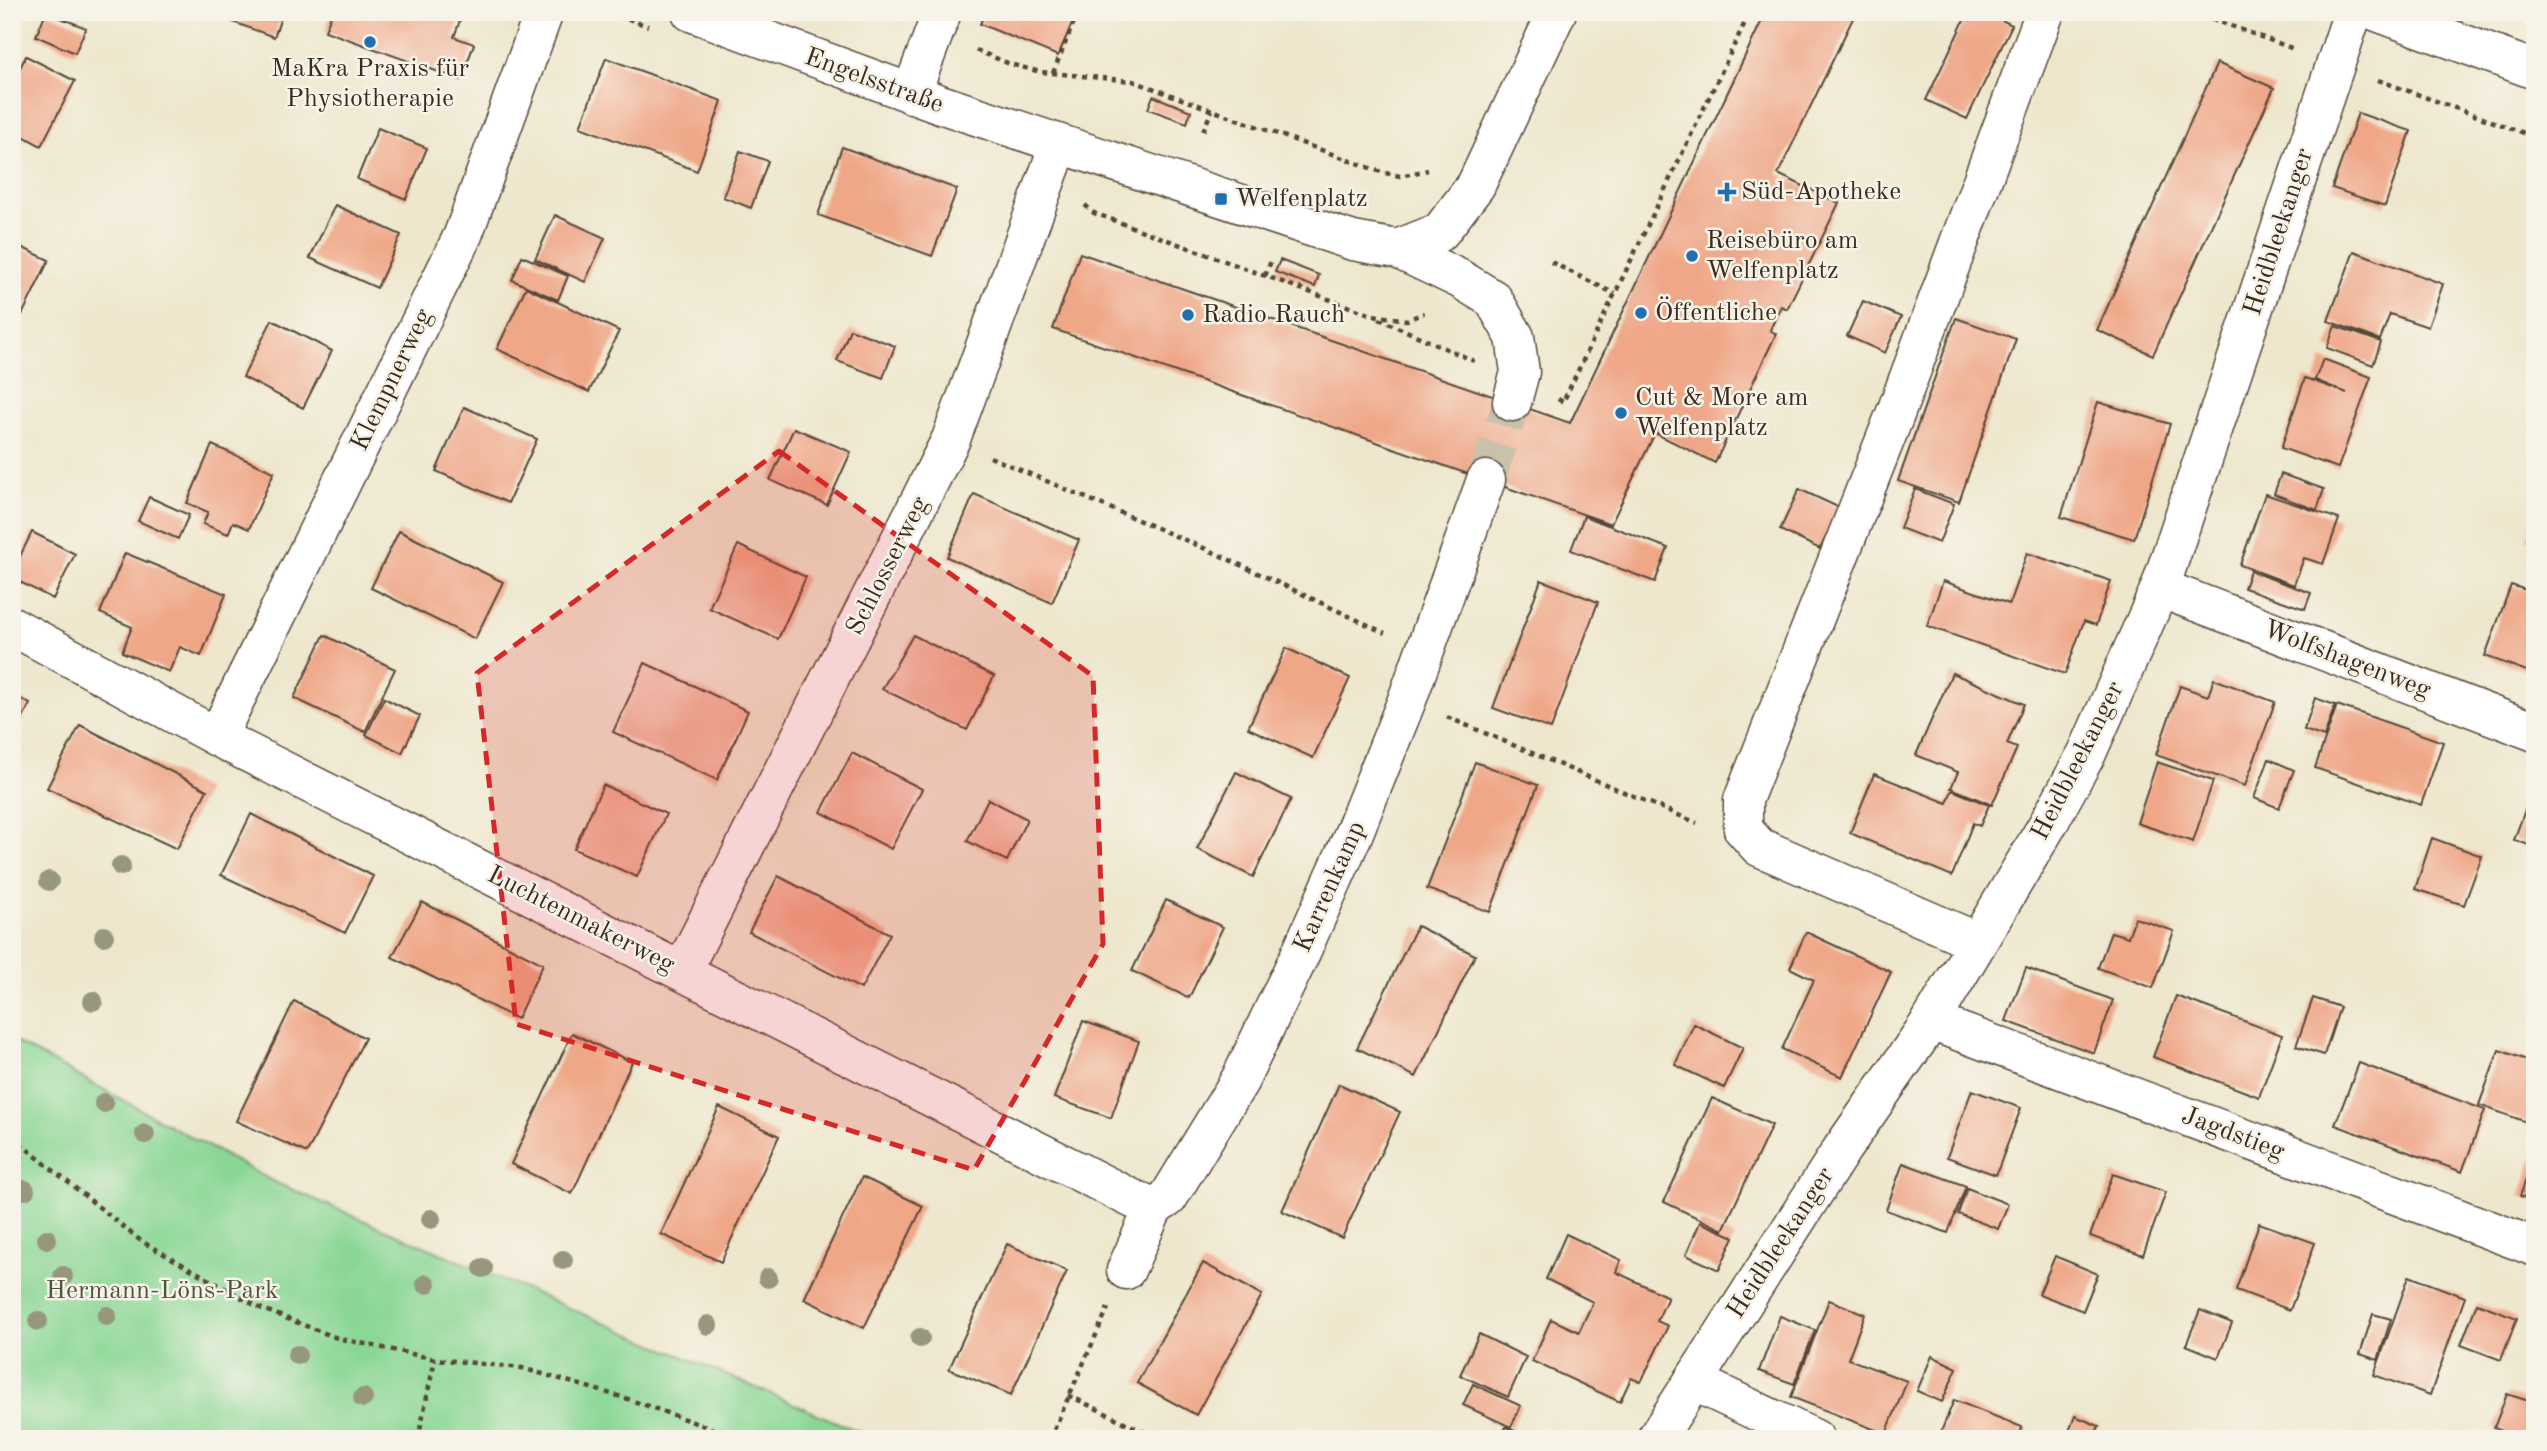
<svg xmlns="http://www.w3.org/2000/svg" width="2547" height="1451" viewBox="0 0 2547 1451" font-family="'Old Standard TT',serif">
<rect width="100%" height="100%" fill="#f7f3e8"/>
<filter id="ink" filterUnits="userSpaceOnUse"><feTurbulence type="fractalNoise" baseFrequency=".0143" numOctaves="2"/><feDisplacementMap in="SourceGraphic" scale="14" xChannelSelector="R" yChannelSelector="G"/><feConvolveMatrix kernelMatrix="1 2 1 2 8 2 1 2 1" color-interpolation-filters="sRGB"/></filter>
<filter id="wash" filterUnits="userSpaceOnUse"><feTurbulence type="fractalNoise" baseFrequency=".00686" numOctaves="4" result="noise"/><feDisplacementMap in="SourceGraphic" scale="28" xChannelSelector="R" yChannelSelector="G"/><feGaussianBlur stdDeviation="1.57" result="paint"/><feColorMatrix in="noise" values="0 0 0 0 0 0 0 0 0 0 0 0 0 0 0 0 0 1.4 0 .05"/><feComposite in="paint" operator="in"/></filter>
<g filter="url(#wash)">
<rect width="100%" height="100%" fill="#eee7cd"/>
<path fill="#8ad795" stroke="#62805a" stroke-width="2" d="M12 1040 274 1182 876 1439H12Z"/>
<g id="blocks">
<path fill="#efa788" d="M46 12 86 28 75 53 36 36Z
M224 12H283L274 37 222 18Z
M332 12H463L454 37 474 44 461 80 325 31Z
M985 12H1077L1058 56 980 24Z
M1766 12H1856L1778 174 1839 203 1787 309 1781 306 1770 330 1776 334 1715 463 1655 433 1611 524 1053 329 1080 253 1570 423Z
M1968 12H1985L2012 25 1967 119 1926 100Z
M26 56 75 81 41 146 12 130V83Z
M606 58 722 101 697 171 580 127Z
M2217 63 2274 88 2153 355 2097 330Z
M1153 96 1191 111 1187 123 1148 109Z
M2358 113 2411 131 2385 206 2332 188Z
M378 128 427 148 406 199 357 179Z
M842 147 957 189 932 256 818 215Z
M740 151 768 161 751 208 723 197Z
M335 205 401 235 377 288 310 258Z
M555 215 605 238 585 282 535 259Z
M12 243 49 260 20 319 12 316Z
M2354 251 2443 284 2428 327 2390 314 2380 340 2328 321Z
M522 256 568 276 558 300 512 280Z
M1280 260 1319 275 1315 287 1275 272Z
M526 287 619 331 589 392 497 349Z
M1863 301 1901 317 1885 353 1847 336Z
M1956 318 2016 339 1959 502 1898 481Z
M272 320 332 351 303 408 243 377Z
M2335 326 2381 342 2373 365 2327 348Z
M850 329 895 346 883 378 837 361Z
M2323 359 2371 377 2338 468 2281 448 2305 378 2347 393 2315 380Z
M2098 402 2170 424 2134 539 2061 517Z
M464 407 537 439 508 503 436 471Z
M794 428 851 452 827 505 770 480Z
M212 445 274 472 249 529 233 522 228 534 203 524 208 512 187 503Z
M2281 474 2324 489 2317 510 2274 494Z
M1799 489 1840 508 1820 549 1780 530Z
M1915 489 1954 504 1939 543 1900 528Z
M974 494 1079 540 1052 603 947 557Z
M2265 494 2339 519 2323 564 2304 558 2294 585 2240 565Z
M149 497 189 515 178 539 138 521Z
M1584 516 1668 548 1655 582 1571 550Z
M2534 517H2535V541L2527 539Z
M399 531 503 582 475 639 371 588Z
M32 532 75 554 53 599 12 578V572Z
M738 545 806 577 778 639 709 608Z
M125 553 226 594 201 656 180 647 169 672 122 652 132 627 100 613Z
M2027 553 2111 581 2096 625 2084 621 2065 674 1927 626 1943 581 2009 604Z
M2250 571 2311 593 2305 609 2244 588Z
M1541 580 1598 602 1551 729 1493 708Z
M2511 585 2535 593V674L2485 656Z
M324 635 395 669 365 732 294 698Z
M913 635 994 676 967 730 882 689Z
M1286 648 1350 678 1313 758 1248 728Z
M645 663 748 711 717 780 613 732Z
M1952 673 2024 704 2007 744 2017 748 1992 805 1951 788 1958 772 1916 755Z
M2214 679 2275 702 2245 786 2156 755 2180 686 2208 696Z
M12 694 30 704 12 739Z
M384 698 420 716 402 753 366 735Z
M2315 698 2335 705 2324 737 2304 730Z
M2337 705 2443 742 2421 805 2315 768Z
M80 725 207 790 177 849 47 788Z
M852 753 922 789 891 849 821 812Z
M2269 759 2294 770 2279 808 2254 798Z
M1475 762 1538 785 1490 912 1427 889Z
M2157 762 2213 781 2193 842 2137 823Z
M1236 772 1291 799 1253 877 1197 849Z
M1874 774 1947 803 1952 790 1989 805 1980 826 1973 823 1952 876 1850 833Z
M2535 783V847L2514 840Z
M603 785 666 814 637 877 574 849Z
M988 799 1027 819 1007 861 967 841Z
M251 814 373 876 345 933 221 875Z
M2432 838 2482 856 2464 905 2415 889Z
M778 876 890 934 861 989 749 932Z
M1166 900 1223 927 1189 998 1132 971Z
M422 902 543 964 517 1019 392 957Z
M2135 918 2174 931 2153 988 2098 968 2111 932 2128 937Z
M1417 926 1475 955 1416 1077 1357 1048Z
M1806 932 1891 972 1842 1077 1782 1049 1814 980 1790 968Z
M2026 968 2113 1000 2094 1053 2006 1021Z
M2176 996 2282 1035 2259 1097 2153 1057Z
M2313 998 2340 1007 2324 1055 2296 1046Z
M294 1001 365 1038 307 1153 236 1121Z
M1083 1021 1139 1041 1111 1118 1054 1098Z
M1694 1024 1743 1048 1724 1088 1675 1065Z
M572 1033 632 1062 572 1194 511 1164Z
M2499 1050 2535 1063V1125L2479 1105Z
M2359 1063 2485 1110 2462 1172 2335 1125Z
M1339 1084 1400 1112 1342 1238 1282 1211Z
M1972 1090 2021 1108 1996 1175 1947 1157Z
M1712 1098 1772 1125 1723 1230 1664 1202Z
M719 1107 779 1136 721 1262 661 1234Z
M2535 1155V1201L2520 1196Z
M1903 1163 1966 1186 1948 1233 1886 1210Z
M2113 1174 2166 1192 2143 1255 2090 1236Z
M862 1177 923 1206 864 1328 804 1299Z
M1967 1188 2008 1204 1998 1229 1958 1214Z
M1700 1222 1734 1237 1719 1270 1686 1255Z
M2259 1223 2315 1243 2290 1310 2236 1290Z
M1566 1234 1621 1260 1616 1272 1668 1297 1657 1321 1668 1326 1641 1382 1631 1378 1620 1402 1532 1361 1551 1319 1579 1332 1593 1302 1546 1279Z
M1007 1244 1067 1271 1011 1395 949 1369Z
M2055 1256 2098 1274 2083 1311 2039 1294Z
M1203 1263 1262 1295 1196 1415 1137 1383Z
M2409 1276 2465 1297 2430 1395 2374 1375Z
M1829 1300 1865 1314 1848 1359 1907 1381 1886 1434 1791 1397Z
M2477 1303 2517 1318 2501 1360 2461 1345Z
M2200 1310 2232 1323 2218 1358 2186 1345Z
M2373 1314 2391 1319 2378 1360 2360 1354Z
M1780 1316 1815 1330 1794 1384 1759 1371Z
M1479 1334 1526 1357 1508 1397 1460 1375Z
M1932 1356 1957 1368 1942 1402 1917 1391Z
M1473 1384 1521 1406 1511 1427 1463 1405Z
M2507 1394 2535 1403V1439H2522L2494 1428Z
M1954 1400 2022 1427 2018 1439H1938Z
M2075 1416 2099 1426 2093 1439H2066Z
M1506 1427 1532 1439H1500Z"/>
</g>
</g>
<g filter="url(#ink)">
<use href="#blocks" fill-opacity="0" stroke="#564638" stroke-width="2"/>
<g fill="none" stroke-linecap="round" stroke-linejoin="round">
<path stroke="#cac1aa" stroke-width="38" stroke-dasharray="38 19" stroke-linecap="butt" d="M1486 480 1512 402"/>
<defs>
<path id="minor" d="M691 12 943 105 1353 241 1397 249 1440 232 1476 185 1557 12
M2377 12 2535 70
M911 94 942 12
M1397 249 1460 279 1493 299 1515 337 1520 372 1512 402
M2160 588 2535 732
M12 626 217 737 1133 1199 1154 1207
M217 737 463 235 544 12
M1978 942 1759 847 1743 829V800L1896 412 2045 12
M682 971 951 439 1059 145
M1931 1021 2535 1247
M1126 1270 1154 1207 1168 1198 1240 1080 1298 959 1353 835 1407 700 1486 480
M1693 1381 1815 1439
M1656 1439 1842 1149 1931 1021 2048 824 2087 753 2160 588 2353 12"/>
</defs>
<use href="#minor" stroke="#564638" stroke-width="41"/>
<path stroke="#564638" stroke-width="4.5" stroke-dasharray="5 5" stroke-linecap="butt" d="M609 12 648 26
M2193 12 2294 49
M976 50 1010 64 1041 72 1133 81 1381 172 1400 176 1428 170
M1053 73 1078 12
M2378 80 2535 137
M1203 131 1212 110
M1085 205 1094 213 1372 315 1407 320 1424 313
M1551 262 1615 294
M1265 276 1271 261
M1379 319 1474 361
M1558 399 1563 402 1750 12
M990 457 1213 552 1385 633
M1447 717 1697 823
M12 1137 141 1241 260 1308 337 1338 435 1359 522 1368 625 1398 741 1439
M1068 1395 1159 1439
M418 1439 435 1359
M1050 1439 1108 1308"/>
<use href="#minor" stroke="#fff" stroke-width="38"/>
</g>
<g fill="#97977d">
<circle cx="121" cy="866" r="10"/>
<circle cx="49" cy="881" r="10"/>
<circle cx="104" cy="936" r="10"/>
<circle cx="93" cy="1001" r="10"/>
<circle cx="104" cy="1103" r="10"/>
<circle cx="145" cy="1134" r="10"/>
<circle cx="25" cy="1190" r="10"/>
<circle cx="431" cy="1219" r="10"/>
<circle cx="47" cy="1239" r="10"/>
<circle cx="563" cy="1260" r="10"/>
<circle cx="483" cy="1268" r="10"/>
<circle cx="63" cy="1276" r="10"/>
<circle cx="768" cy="1278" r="10"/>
<circle cx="426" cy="1284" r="10"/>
<circle cx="107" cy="1316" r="10"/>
<circle cx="38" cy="1321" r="10"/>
<circle cx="708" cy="1325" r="10"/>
<circle cx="920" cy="1338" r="10"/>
<circle cx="297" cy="1355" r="10"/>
<circle cx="363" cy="1398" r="10"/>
</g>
</g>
<path fill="#d62828" fill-opacity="0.2" stroke="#d62828" stroke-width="5" stroke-dasharray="14 9" stroke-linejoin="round" d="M779 451 1093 676 1103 944 974 1170 516 1024 477 673Z"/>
<g fill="#1f6fb2" stroke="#f7f3e8" stroke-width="2.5">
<circle cx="370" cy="42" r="7"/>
<path d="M1723.5 181.5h7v7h7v7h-7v7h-7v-7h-7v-7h7z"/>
<rect x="1214" y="192" width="14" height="14" rx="3.5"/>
<circle cx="1692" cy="256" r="7"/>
<circle cx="1641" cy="313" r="7"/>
<circle cx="1188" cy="315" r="7"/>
<circle cx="1621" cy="413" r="7"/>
</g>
<g text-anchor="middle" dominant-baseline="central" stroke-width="5" stroke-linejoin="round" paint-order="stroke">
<g font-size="26" fill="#3b2a1e" stroke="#f7f3e8" text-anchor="start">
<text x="370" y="69" text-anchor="middle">MaKra Praxis für<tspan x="370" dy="30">Physiotherapie</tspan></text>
<text x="1741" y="192">Süd-Apotheke</text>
<text x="1235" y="199">Welfenplatz</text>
<text x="1706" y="241">Reisebüro am<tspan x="1706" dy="30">Welfenplatz</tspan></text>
<text x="1655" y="313">Öffentliche</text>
<text x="1202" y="315">Radio Rauch</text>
<text x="1635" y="398">Cut &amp; More am<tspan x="1635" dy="30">Welfenplatz</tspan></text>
</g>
<g font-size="26" fill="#3b2a1e" stroke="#f7f3e8">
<text transform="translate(874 81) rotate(20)">Engelsstraße</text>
<text transform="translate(2279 232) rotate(-72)">Heidbleekanger</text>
<text transform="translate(392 380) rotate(-64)">Klempnerweg</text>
<text transform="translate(888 566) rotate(-63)">Schlosserweg</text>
<text transform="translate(2347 660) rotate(21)">Wolfshagenweg</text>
<text transform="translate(2078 761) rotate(-63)">Heidbleekanger</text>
<text transform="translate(1330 887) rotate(-66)">Karrenkamp</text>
<text transform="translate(581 920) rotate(27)">Luchtenmakerweg</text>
<text transform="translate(2233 1134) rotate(21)">Jagdstieg</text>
<text transform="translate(1781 1243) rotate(-57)">Heidbleekanger</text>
</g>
<g font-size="26" fill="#4f553c" stroke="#f7f3e8">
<text x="162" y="1291">Hermann-Löns-Park</text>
</g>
</g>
<rect width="2547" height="1451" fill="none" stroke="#f7f3e8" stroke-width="42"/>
</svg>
